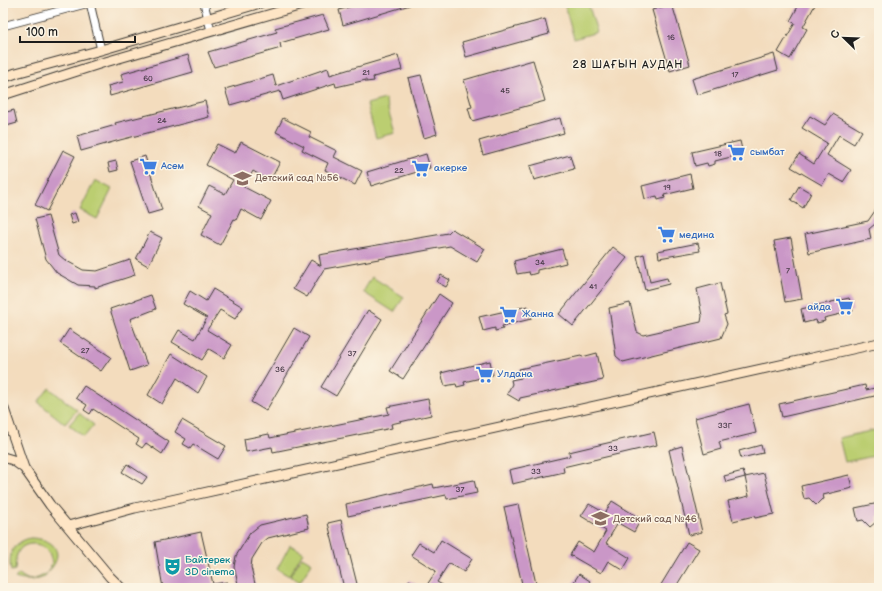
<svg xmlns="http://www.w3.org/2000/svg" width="882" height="591" viewBox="0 0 882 591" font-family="'Balsamiq Sans',sans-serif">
<rect width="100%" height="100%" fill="#fcf5e5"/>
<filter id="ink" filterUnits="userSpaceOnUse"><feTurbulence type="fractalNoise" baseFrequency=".025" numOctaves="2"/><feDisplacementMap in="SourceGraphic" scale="8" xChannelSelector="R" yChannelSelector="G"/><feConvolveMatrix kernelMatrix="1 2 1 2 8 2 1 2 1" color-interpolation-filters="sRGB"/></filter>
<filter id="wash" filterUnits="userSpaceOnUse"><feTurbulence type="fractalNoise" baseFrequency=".012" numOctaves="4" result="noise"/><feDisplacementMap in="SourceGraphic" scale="16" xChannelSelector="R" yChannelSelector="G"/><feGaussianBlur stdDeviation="0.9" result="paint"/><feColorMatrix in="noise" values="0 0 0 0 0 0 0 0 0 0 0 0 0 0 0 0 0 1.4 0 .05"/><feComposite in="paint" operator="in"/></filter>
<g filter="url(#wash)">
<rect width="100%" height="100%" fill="#f3dcbd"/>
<path fill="#bbce71" stroke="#6c7546" d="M564 3H588L597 32 574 39Z
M385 99 395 133 376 138 367 104Z
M95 180 112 189 97 219 80 210Z
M372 277 404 297 394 312 363 292Z
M49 388 77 410 65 424 38 402Z
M79 413 94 425 84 437 69 425Z
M879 429V455L845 462 839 438Z
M30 538C81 539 50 591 15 578L19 574 25 578 32 581 45 577 52 563C51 559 50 554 48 551 40 541 21 541 17 555 15 559 16 565 15 570L11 571C8 554 12 543 30 538Z
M290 545 303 552 289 576 277 569Z
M302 557 312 563 300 582 290 576Z"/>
<g id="blocks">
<path fill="#ca97c7" d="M363 3H410V5L343 25 339 10Z
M800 3H816L803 27 807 29 790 59 778 52 795 23 790 21Z
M672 4 690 65 670 71 652 10Z
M323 15 329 29 280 43 281 48 214 67 208 52 277 32 275 28Z
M545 19 549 34 466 57 462 42Z
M774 54 778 70 697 95 692 79Z
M188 55 193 72 110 96 108 86 123 82 121 74Z
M398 55 402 70 373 77 374 81 366 82V80L336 87 335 83 283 100 280 91 230 105 225 89 273 75 276 86 328 68 330 75Z
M533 60 545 101 472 121 468 108 472 107 464 80Z
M421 75 437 134 424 138 408 78Z
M205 101 209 117 120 140 81 151 77 136 116 125 115 123Z
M14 110 17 123 3 127V113Z
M833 114 862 131 854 144 839 135 827 155 851 170 843 182 829 174 822 185 791 167 799 154 814 164 827 143 802 128 810 116 825 125Z
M283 118 311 132 309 137 337 151 334 157 362 171 355 185 325 170 328 163 302 150 304 146 276 132Z
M560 118 564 133 483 155 479 141Z
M740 141 743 154 715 161V164L708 166 707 163 695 166 692 152Z
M241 142 280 162 270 181 253 171 244 187 271 201 261 220 241 209 236 220 234 219 220 245 201 235 212 213 199 206 209 186 225 194 233 180 206 165 217 144 235 153Z
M63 150 75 156 47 211 35 205Z
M426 154 430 168 371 186 367 172Z
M570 155 574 169 534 180 530 166Z
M145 156 162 210 148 214 130 161Z
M116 161 118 170 110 172 108 163Z
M690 174 693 188 664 195 665 198 658 200 657 196 645 199 642 186Z
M799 186 811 193 803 208 791 200Z
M879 205V226L875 224 869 229 871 239 809 253 805 234 868 221Z
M75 213 78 222 72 224 69 215Z
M48 216 59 255 65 260 83 270 97 271 130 260 135 275 95 288V286L78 285 57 273 46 259 35 219Z
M452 229 485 249 477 262 450 246 324 269 307 297 293 289 311 260 321 266 319 255 448 233Z
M150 232 162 238 148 266 136 259Z
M791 238 802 299 785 302 774 241Z
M698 243 700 251 659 258 658 251Z
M613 247 627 258 573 326 559 314Z
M562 249 566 263 537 270V273L530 275 529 272 517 274 514 261Z
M644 254 650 282 667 278 669 284 645 290 637 256Z
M441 275 450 280 446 287 437 282Z
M720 283 727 314 724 315 727 324 721 338 623 362 616 356 609 308 630 303 637 332 643 335 701 322 702 316 697 289Z
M213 289 243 307 235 319 220 310 207 330 232 345 224 358 209 349 202 360 172 342 179 330 195 339 207 318 183 304 190 291 206 301Z
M439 294 452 303 403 379 390 371Z
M151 295 156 309 130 319 147 365 130 371 110 309Z
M849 298 853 311 824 318 825 321 817 323 816 320 804 323 801 309Z
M528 306 531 319 502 326 503 329 495 331V328L483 331 479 317Z
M368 310 382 319 336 396 321 387Z
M294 328 309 337 266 411 251 402Z
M69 329 111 357 101 371 60 343Z
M597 353 603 380 520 398 519 401 507 394 512 384 511 380 521 378 519 369 581 356 582 357Z
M171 354 207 377 198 393 177 378 162 404 148 395Z
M490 361 493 375 464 382 465 385 457 387 456 384 445 386 441 373Z
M865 385 866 390 879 387V395L782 417 779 404Z
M84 386 169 442 162 454 146 443 142 448 136 444 139 439 93 409 90 414 84 410 87 405 76 398Z
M428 399 431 415 391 424 392 428 273 452 272 447 246 452 244 439 269 434 270 438 389 414 387 407Z
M749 404 756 433 719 442 721 449 704 454 695 418Z
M182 420 226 446 218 459 193 444 190 448 183 444 186 439 175 432Z
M654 432 657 445 563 467 564 472 512 484 509 470 570 456 569 452Z
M761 445 763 453 741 458 739 451Z
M682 446 702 532 689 535 669 450Z
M127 464 147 477 142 484 122 472Z
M743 471 745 477 726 482 724 476Z
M764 473 774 514 755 518 754 516 733 521 728 501 749 496 745 477Z
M849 475 852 488 823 495 824 499 821 500 816 505 809 498 804 499 801 486Z
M474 480 477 493 447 499 446 495 348 516 346 504 433 484 434 488Z
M612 501 641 519 634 532 618 523 606 543 630 558 623 570 608 561 601 573 570 555 578 542 594 552 606 531 581 516 589 504 605 513Z
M879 503V516L877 517 878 521 876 522 870 527 863 520 858 521 855 508Z
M518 504 537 588H523L504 507Z
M306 514 309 528 268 538 262 543 252 559 251 567 256 588H239L234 567 236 556 250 533 260 525Z
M341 520 358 588H344L328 523Z
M201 532 213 584 227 582 228 588H163L155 542Z
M441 540 472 559 464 572 449 563 437 582 448 588H425L436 571 411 555 419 543 434 552Z
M687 542 699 549 675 588H659Z
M579 574 590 581 586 588H570Z
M409 580 422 588H404Z"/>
</g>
</g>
<g filter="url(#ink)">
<use href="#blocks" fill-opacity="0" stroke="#3c3934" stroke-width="1"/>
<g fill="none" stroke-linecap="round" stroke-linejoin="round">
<defs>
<path id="street" d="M90 3 101 50
M204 3 211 31
M3 26 89 3"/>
<path id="secondary" d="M3 78 16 73 101 50 260 3
M3 95 102 63 309 3
M3 406 24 468
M3 457 13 460 24 468 50 505 110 577 121 588
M68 526 135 508 879 343"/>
</defs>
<use href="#street" stroke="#3c3934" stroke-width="9"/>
<use href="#secondary" stroke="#3c3934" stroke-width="11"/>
<use href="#street" stroke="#fff" stroke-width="7"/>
<use href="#secondary" stroke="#fee5c5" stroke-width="9"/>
</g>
</g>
<defs>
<symbol id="supermarket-bare" viewBox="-9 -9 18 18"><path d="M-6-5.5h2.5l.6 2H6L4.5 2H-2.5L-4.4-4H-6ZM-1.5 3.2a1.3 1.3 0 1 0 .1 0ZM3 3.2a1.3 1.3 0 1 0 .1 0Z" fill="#3f7fe0" stroke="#fcf5e5" stroke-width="2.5" paint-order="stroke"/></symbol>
<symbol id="school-bare" viewBox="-9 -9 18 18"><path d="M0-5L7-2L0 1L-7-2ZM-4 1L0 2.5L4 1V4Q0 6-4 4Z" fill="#8d6e63" stroke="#fcf5e5" stroke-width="2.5" paint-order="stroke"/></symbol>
<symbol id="theatre-bare" viewBox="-9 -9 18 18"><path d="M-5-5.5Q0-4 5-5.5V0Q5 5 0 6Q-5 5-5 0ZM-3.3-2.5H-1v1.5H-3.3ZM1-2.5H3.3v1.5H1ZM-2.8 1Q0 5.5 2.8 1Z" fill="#0f9aa8" stroke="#fcf5e5" stroke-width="2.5" paint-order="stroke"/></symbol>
</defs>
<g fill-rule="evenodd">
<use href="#supermarket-bare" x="724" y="140" width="25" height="25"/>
<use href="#supermarket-bare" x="136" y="154" width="25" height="25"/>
<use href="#supermarket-bare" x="408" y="156" width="25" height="25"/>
<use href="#school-bare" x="230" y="166" width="25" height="25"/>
<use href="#supermarket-bare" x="654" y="222" width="25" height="25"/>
<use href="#supermarket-bare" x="832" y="294" width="25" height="25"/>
<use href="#supermarket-bare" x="496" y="302" width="25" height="25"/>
<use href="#supermarket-bare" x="472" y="362" width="25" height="25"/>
<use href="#school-bare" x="588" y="506" width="25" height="25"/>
<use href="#theatre-bare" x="160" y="554" width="25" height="25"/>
</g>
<g text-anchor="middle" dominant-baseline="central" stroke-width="3" stroke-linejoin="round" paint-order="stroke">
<g font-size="8" fill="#483b47">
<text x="671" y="37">16</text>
<text x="366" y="72">21</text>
<text x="735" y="74">17</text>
<text x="148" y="78">60</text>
<text x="505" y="90">45</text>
<text x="162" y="120">24</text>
<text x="718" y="153">18</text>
<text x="399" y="170">22</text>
<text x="667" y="187">19</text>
<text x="540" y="262">34</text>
<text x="788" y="270">7</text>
<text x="593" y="286">41</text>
<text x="85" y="350">27</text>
<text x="352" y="353">37</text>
<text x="280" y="369">36</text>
<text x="725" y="425">33Г</text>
<text x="613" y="448">33</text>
<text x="536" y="471">33</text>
<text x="460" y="489">37</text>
</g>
<g font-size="10" fill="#366cbe" stroke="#fcf5e5" text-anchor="start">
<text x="750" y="152">сымбат</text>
<text x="161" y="166">Асем</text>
<text x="434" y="168">акерке</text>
<text x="679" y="235">медина</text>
<text x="831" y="307" text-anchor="end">айда</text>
<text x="522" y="314">Жанна</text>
<text x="497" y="374">Улдана</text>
</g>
<g font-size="10" fill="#785e54" stroke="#fcf5e5" text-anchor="start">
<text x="255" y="178">Детский сад №56</text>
<text x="613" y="519">Детский сад №46</text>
</g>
<g font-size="10" fill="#0d838f" stroke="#fcf5e5" text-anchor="start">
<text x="185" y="560">Байтерек<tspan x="185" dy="12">3D cinema</tspan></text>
</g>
<g font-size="11" letter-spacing="1" fill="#1c1c1c" stroke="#fcf5e5">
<text x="628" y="64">28 ШАҒЫН АУДАН</text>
</g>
</g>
<rect width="882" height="591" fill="none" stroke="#fcf5e5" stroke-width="16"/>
<g transform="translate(844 38) rotate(293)" stroke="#fcf5e5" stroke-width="3" paint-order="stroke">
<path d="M0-3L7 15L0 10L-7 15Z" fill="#1c1c1c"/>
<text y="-6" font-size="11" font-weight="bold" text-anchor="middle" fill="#1c1c1c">С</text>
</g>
<path d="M20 36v6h115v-6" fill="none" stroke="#1c1c1c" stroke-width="2"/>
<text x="26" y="36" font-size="12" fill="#1c1c1c" stroke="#fcf5e5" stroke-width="3" paint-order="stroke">100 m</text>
</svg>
